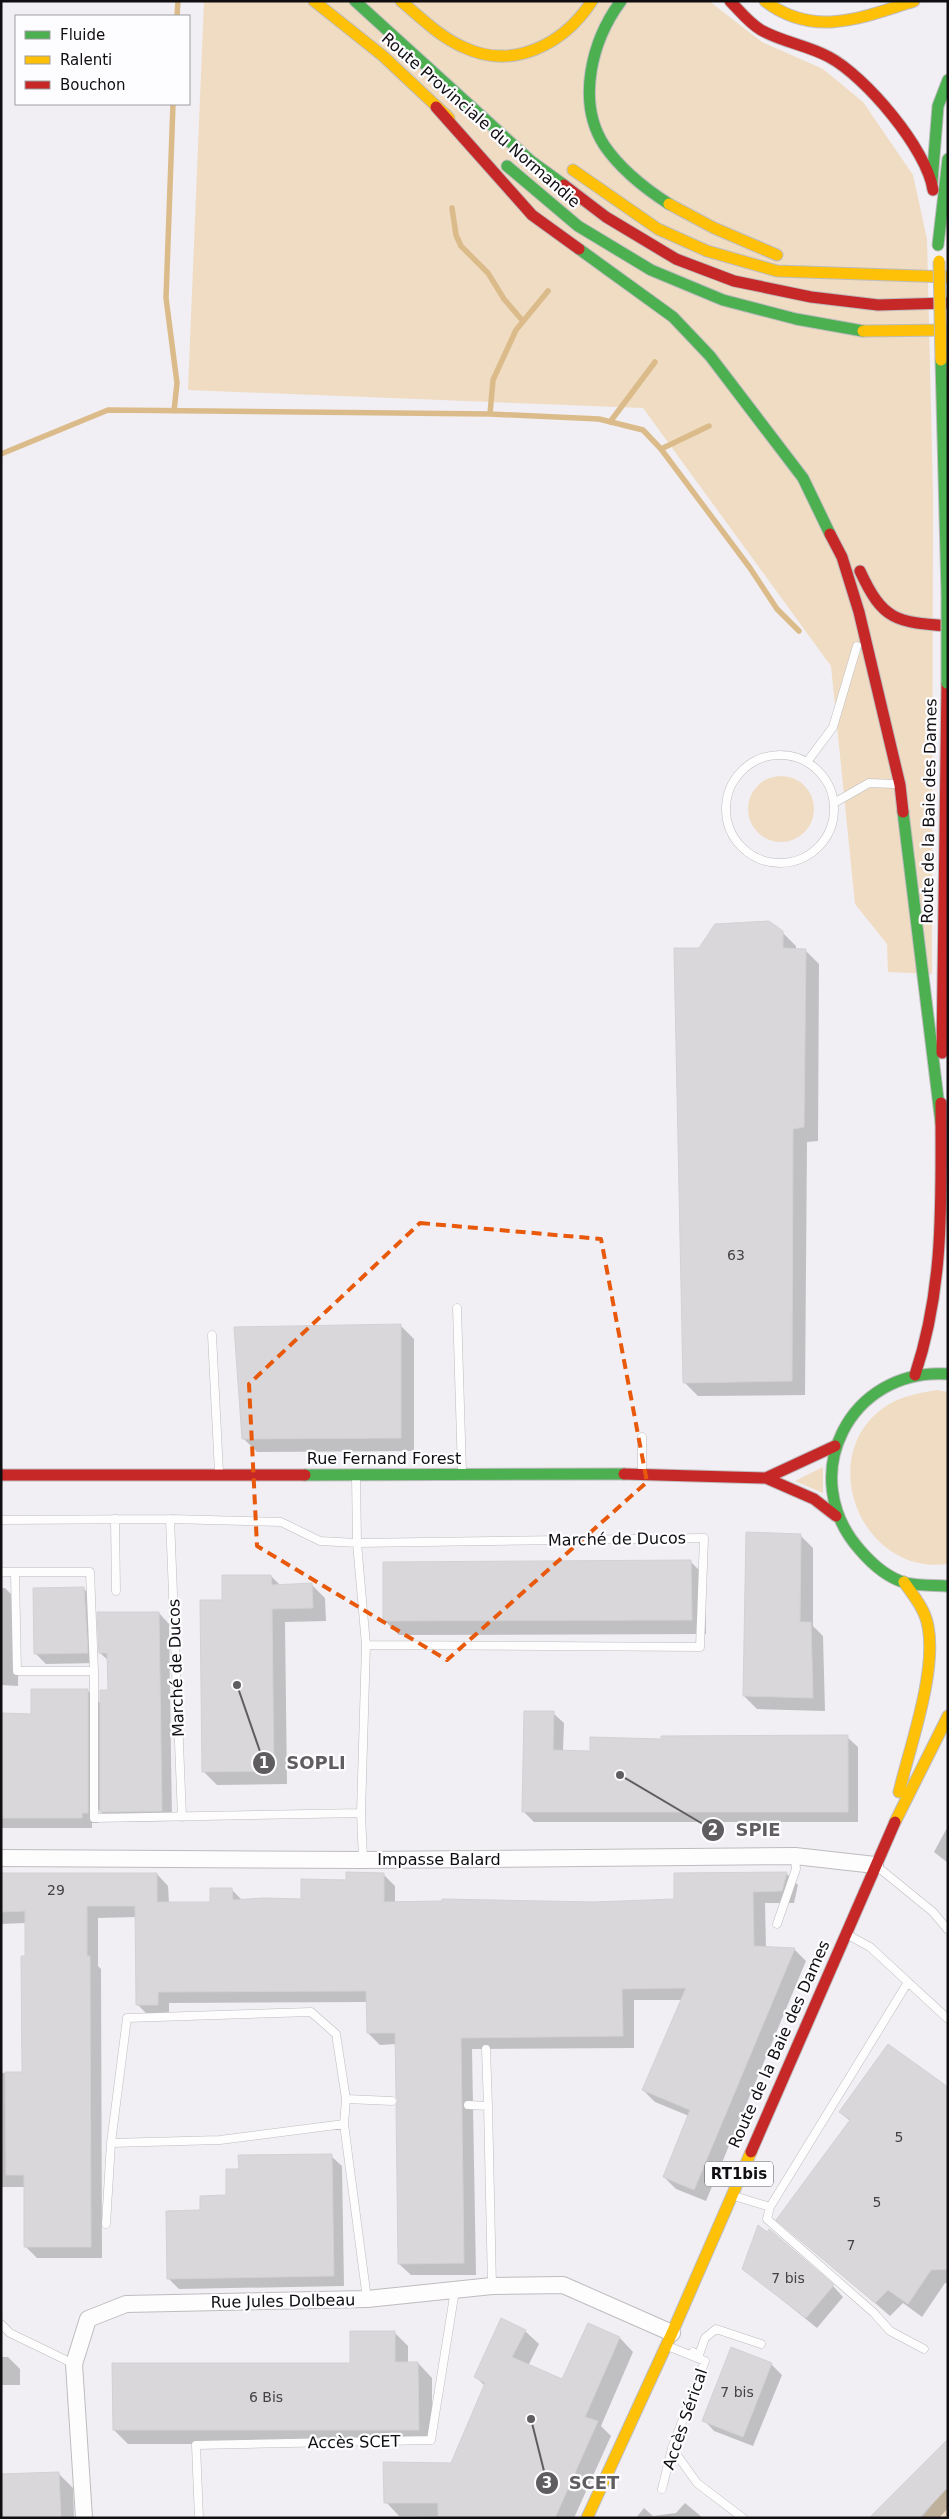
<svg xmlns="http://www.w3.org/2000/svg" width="949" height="2519" viewBox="0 0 949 2519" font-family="'DejaVu Sans',sans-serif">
<rect width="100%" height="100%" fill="#f1eff3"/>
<path fill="#efdcc2" d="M204 1H709L762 42 823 69 863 102 913 175 927 239 933 495 932 974 888 972 887 944 855 904 831 666 643 408 188 390Z
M748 809a33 33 0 1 1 66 0a33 33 0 1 1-66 0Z
M937 1390 948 1392V1564C861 1576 813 1455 886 1406 902 1396 919 1393 937 1390Z
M823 1467V1493L795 1481Z
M948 2484V2518H922Z"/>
<path fill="#0003" d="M782 932 796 946V950H805L819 964 818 1141 807 1142 805 1395 698 1396 684 1382 699 949Z
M400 1325 414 1339V1451L257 1452 243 1438Z
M800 1535 813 1548V1626L823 1636 825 1711 757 1709 744 1696Z
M691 1562 705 1576 706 1634 399 1635 385 1621Z
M271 1576 281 1586 312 1585 325 1598 326 1621 285 1622 287 1784 217 1785 203 1771Z
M1 1588H5L19 1602 18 1686 1 1685Z
M83 1588 94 1599 98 1663 46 1664 36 1654Z
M159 1613 169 1624 172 1821 111 1822 98 1809V1823H92V1828H1V1715H32L88 1691 101 1704 109 1691V1661L100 1653Z
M553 1713 564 1723 563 1751 591 1752 662 1740 847 1737 858 1747V1822H534L524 1812Z
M948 1826V1863L934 1852Z
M786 1873 798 1885 794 1903H765L766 1948 795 1950 806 1961 706 2201 676 2189 664 2177 689 2116 655 2102 643 2090 682 2000H634V2048L472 2049 476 2275H411L399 2264V2101L396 2044 380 2045 368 2033V2002L169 2003V2016H149L137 2004V1917L98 1918V1966L101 1969 102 2258H37L25 2246V2187H1V2073H23L26 1923 1 1924V1874H157L168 1886 169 1903H211L232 1890 243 1901 302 1900 348 1881 383 1874 395 1886V1903H594L676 1901Z
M948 2089V2283H945L922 2317 903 2303 890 2316 778 2219 850 2121 840 2112Z
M331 2156 342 2166 344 2286 179 2289 168 2278 201 2211 227 2196 240 2170Z
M744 2269 833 2286 843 2297 817 2328Z
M525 2331 539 2344 528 2366 563 2381 620 2338 633 2352 601 2426 611 2436 574 2518 399 2516 386 2502 452 2465 485 2386 475 2376Z
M394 2332 408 2346V2363H418L432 2378V2444H128L114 2430 352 2365Z
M1 2357H8L20 2369V2385H1Z
M771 2364 782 2375 753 2446 714 2431 704 2420Z
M948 2441V2508L939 2518H883Z
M59 2474 73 2488 74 2518H1Z
M685 2503 703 2518H636L644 2508 653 2516 676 2513Z"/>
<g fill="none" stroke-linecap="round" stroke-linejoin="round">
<path stroke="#dbbb8a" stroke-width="5.5" d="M177 16 178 1
M173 104 166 298 177 383 174 411
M452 208 456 235 461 246 488 273 504 299 522 320
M490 414 493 380 516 330 548 291
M610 422 655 362
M661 449 709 426
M1 454 108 410 490 414 599 419 643 430 661 449 750 568 777 609 799 631"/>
</g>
<path fill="#d9d7da" stroke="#d2d1d4" d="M769 921 783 931V948L806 949 804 1127 793 1129 792 1381 683 1383 674 948H699L715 924Z
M401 1324V1438L242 1439 234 1327Z
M746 1532 801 1534 800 1622H811L813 1698 743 1696Z
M691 1560 692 1620 383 1621V1562Z
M222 1575H271L272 1585 312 1583 313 1608 272 1609 274 1771 202 1772 200 1600H222Z
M84 1587 88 1653 34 1654 33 1588Z
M97 1612H159L162 1811 100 1812V1690H108L107 1653H99Z
M31 1689H88V1813H82V1818H1V1713L31 1714Z
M524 1711H554L553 1750 590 1751V1737L661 1739V1736L848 1735V1812H522Z
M346 1872 384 1873V1902L442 1901V1899L594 1902 674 1899V1873L787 1872 782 1891 753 1892 754 1946 795 1948 694 2190 663 2177 690 2110 642 2090 686 1988 622 1989 623 2036 461 2038 464 2263 398 2264 396 2105 398 2101 396 2097 395 2033H367L366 1991 158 1992V2005H136L135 1906H87V1956H90L91 2247H24V2175H6L5 2072H22L21 1956H25V1911L1 1912V1873H157V1902H210V1888H232L233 1900 263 1898 301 1899V1879L346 1880Z
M888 2044 948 2087V2269L931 2270 908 2304 888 2290 875 2303 776 2220 850 2120 839 2112Z
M332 2154 334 2276 167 2279 166 2211 200 2210V2196L226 2195V2169H239L238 2155Z
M758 2225 767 2232 769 2229 834 2285 806 2318 742 2269Z
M501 2318 526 2330 512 2357 562 2379 588 2323 620 2337 585 2417 598 2421 555 2518H438V2503H384L383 2462 451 2463 485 2383 474 2377Z
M350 2331H395V2362H418L419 2430H113L112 2363H350Z
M731 2347 772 2363 743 2437 702 2421Z
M948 2439V2487L919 2518H869Z
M59 2472 61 2518H1V2474Z"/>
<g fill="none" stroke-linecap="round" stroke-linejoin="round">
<defs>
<path id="lane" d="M726 809a54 54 0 1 1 108 0a54 54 0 1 1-108 0Z
M807 762 833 727 857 646
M834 803 869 783 894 784
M457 1308 462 1472
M212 1335 219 1473
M642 1472V1437
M356 1476 357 1543 366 1645 361 1813 363 1860
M115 1519 116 1591
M170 1519 182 1817
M1 1520 170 1519 281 1522 320 1541 357 1543 704 1538 700 1647 366 1645
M1 1572H90L94 1671V1818L361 1813
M15 1573 17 1671H94
M879 1868 933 1912 948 1930
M777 1924 796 1869 795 1856
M848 1935 870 1947 948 2019
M486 2049 488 2106
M346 2099 392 2101
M468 2105 488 2106 492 2286
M111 2143 220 2140 344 2124 367 2299
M734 2196 770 2207 767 2219 874 2313 890 2331 924 2349
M770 2207 908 1982
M106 2224 111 2143 127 2018 311 2012 336 2034 346 2099 344 2124
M1 2324 10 2333 74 2364
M693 2352 699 2355 705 2338 716 2329 761 2344
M672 2448 697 2483 743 2518
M662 2489 672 2448 705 2361 670 2347
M199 2518 196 2445 431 2440 455 2290"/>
<path id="street" d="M1 1858 363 1860 795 1856 875 1865
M84 2518 74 2364 88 2319 126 2304 367 2299 492 2286 563 2285 672 2333"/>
<path id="fast" d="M355 1 531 161 564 185
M621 1C592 40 576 101 604 145 621 170 644 188 669 204
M507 166 578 226 651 270 723 300 796 319 863 331
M932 182 938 106 948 80
M938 245 948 159
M579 249 673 317 710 356 803 478 830 534
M941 360 947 593
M903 812 941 1123
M948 1374C849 1367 795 1477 860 1550 872 1564 888 1578 906 1583 919 1586 935 1585 948 1586
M305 1475 624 1474"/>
<path id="slow" d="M314 1 383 56 449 118
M401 1C420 17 440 37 463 47 513 71 564 44 592 1
M765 1C813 38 862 18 914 1
M573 170 658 229 707 251 777 271 948 277
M669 204 714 228 777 255
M863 331 948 330
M899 1792C910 1746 937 1672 928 1626 925 1609 913 1595 904 1582
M895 1822 948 1716
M587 2518 672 2333 751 2152"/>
<path id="jam" d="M730 1C740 11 749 23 761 30 782 42 807 45 829 57 865 76 927 149 933 190
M436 107 532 215 579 249
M564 185 606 217 676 259 734 281 811 297 878 305 948 303
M830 534 842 557 859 612 900 785 903 812
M860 571C883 621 896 622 948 626
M942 1053 947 683
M915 1375C945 1285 941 1197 941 1103
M624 1474 766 1478 814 1499 836 1516
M1 1475H305
M766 1478 835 1446
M751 2152 895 1822"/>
</defs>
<use href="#lane" stroke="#bebcbf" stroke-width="9"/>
<use href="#street" stroke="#bebcbf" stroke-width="18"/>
<use href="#fast" stroke="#bebcbf" stroke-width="13"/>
<use href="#slow" stroke="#bebcbf" stroke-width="13"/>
<use href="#jam" stroke="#bebcbf" stroke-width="13"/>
<use href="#lane" stroke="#fdfdfd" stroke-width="8"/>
<use href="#street" stroke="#fdfdfd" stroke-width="16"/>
<use href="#fast" stroke="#4caf50" stroke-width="11"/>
<use href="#slow" stroke="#ffc107" stroke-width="11"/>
<use href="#jam" stroke="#c62828" stroke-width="11"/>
<defs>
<path id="fast-bridge" d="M947 593V683"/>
<path id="slow-bridge" d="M939 261 941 360"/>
</defs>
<use href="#fast-bridge" stroke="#bebcbf" stroke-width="13" stroke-linecap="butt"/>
<use href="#slow-bridge" stroke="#bebcbf" stroke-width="13" stroke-linecap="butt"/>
<use href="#fast-bridge" stroke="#4caf50" stroke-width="11"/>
<use href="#slow-bridge" stroke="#ffc107" stroke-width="11"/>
</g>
<path fill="none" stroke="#e8590c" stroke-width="4" stroke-dasharray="10 6" stroke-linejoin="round" d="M420 1223 601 1239 647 1482 447 1660 257 1546 249 1384Z"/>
<g text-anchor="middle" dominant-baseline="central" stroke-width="4.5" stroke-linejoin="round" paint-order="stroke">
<g font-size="14" fill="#444245">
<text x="736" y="1255">63</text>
<text x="56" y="1890">29</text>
<text x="899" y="2137">5</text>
<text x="877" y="2202">5</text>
<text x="851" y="2245">7</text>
<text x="788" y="2278">7 bis</text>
<text x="737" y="2392">7 bis</text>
<text x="266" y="2397">6 Bis</text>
</g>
<rect fill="#fdfcff" stroke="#575558" stroke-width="1" x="705" y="2161.5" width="68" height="25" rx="4"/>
<g font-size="15" font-weight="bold" fill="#100e11">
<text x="739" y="2174">RT1bis</text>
</g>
<g font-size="16" fill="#100e11" stroke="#fdfcff">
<text transform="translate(481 120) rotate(41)">Route Provinciale du Normandie</text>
<text transform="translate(929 811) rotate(-89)">Route de la Baie des Dames</text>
<text x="384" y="1458">Rue Fernand Forest</text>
<text transform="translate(617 1539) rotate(-1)">Marché de Ducos</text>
<text transform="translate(176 1668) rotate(-92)">Marché de Ducos</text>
<text x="439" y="1859">Impasse Balard</text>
<text transform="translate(779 2044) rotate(-66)">Route de la Baie des Dames</text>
<text transform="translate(283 2301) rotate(-1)">Rue Jules Dolbeau</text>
<text transform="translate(685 2419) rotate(-71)">Accès Sérical</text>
<text transform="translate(354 2442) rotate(-1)">Accès SCET</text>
</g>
</g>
<path fill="none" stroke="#5f5d60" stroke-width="2" d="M237 1685L264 1763M620 1775L713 1830M531 2419L547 2483"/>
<g fill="#5f5d60" stroke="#fdfcff" stroke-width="2">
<circle cx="237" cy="1685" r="5"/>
<circle cx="620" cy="1775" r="5"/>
<circle cx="531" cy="2419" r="5"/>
<circle cx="264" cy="1763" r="12"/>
<circle cx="713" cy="1830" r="12"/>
<circle cx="547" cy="2483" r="12"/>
</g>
<g font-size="15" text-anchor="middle" font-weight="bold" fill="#fff">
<text x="264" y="1768">1</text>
<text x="713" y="1835">2</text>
<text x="547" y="2488">3</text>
</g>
<g font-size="18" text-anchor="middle" font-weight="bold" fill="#5f5d60" stroke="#fdfcff" stroke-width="4.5" stroke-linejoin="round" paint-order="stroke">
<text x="316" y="1769">SOPLI</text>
<text x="758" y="1836">SPIE</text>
<text x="594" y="2489">SCET</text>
</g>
<rect width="949" height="2519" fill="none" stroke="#100e11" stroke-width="5"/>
<rect x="15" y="15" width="175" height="90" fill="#fdfcff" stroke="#9e9da0"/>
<rect x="25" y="31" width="25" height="8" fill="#4caf50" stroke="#9e9da0"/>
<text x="60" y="40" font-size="15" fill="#100e11">Fluide</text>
<rect x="25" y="56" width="25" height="8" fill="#ffc107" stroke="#9e9da0"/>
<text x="60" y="65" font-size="15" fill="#100e11">Ralenti</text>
<rect x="25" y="81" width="25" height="8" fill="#c62828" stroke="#9e9da0"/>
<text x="60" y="90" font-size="15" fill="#100e11">Bouchon</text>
</svg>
